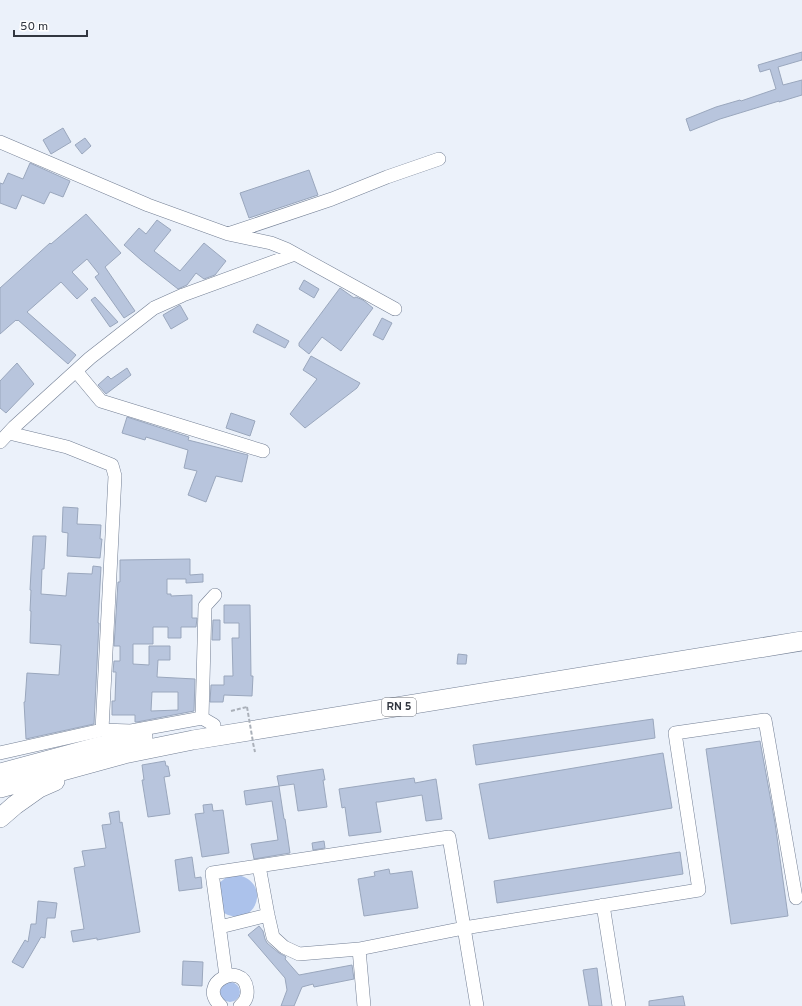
<svg xmlns="http://www.w3.org/2000/svg" width="802" height="1006" viewBox="0 0 802 1006" font-family="Overpass,sans-serif">
<rect width="100%" height="100%" fill="#ebf1fa"/>
<path fill="#acc2eb" d="M238 875C273 883 255 930 224 913L219 883 228 876Z
M220 992a10 10 0 1 1 20 0a10 10 0 1 1-20 0Z"/>
<path fill="#b8c5dd" stroke="#9aa7bd" fill-rule="evenodd" d="M802 52V60L778 67 783 85 802 80V95L779 102V101L720 119 690 131 686 119 716 107 740 100 741 101 776 89 770 69 760 72 758 65Z
M63 128 71 142 51 154 43 140Z
M85 138 91 146 82 154 75 145Z
M30 163 70 181 63 197 50 192 44 204 22 195 16 209 0 203V183L3 184 8 173 23 179Z
M309 170 318 195 249 218 240 193Z
M86 214 121 253 105 267 135 311 124 318 95 277 99 274 87 259 72 272 88 289 77 299 61 282 27 312 76 355 68 364 18 320 17 321 16 320 0 334V288L50 243 51 244Z
M157 220 171 230 154 251 180 271 204 243 226 261 215 275 204 279 196 273 187 285 178 289 141 260 124 245 139 228 146 234Z
M304 280 319 289 314 298 299 289Z
M340 288 354 298 356 297 363 300 373 308 341 351 322 337 309 354 299 346V343Z
M95 297 118 322 110 327 91 300Z
M180 305 188 319 171 329 163 315Z
M382 318 392 323 383 340 373 335Z
M257 324 289 341 285 348 253 332Z
M311 356 360 383 357 388 305 428 290 414 317 379 303 370Z
M17 363 34 384 6 413 0 408V381Z
M127 368 131 375 106 394 98 385 108 376 111 379Z
M231 413 255 421 250 436 226 428Z
M127 417 189 437 188 440 248 455 242 482 216 476 206 502 188 495 197 471 184 468 188 450 146 437 145 440 122 433Z
M63 507 78 508 77 524 101 525 100 539H102L100 558 67 556 68 533 62 532Z
M33 536H46L44 569H42L41 594 66 596 68 573 92 574 93 566 101 567 98 623H99L94 724 26 739 24 702H25L27 673 59 675 61 645 30 643 31 611H30L31 590H30Z
M190 559V575L203 574V582L186 583V579H167V594H171V596L192 595V618H197L196 627H181V638H168V627H153V644H133V664L149 665V646H170V660H158L157 677 195 679 194 711 137 722H135V715H112V701H115L116 672H113L114 661H120V646H114L118 582H120V560ZM152 692H178V710L151 711Z
M224 605H250L251 676H253L252 696 224 695 223 702H210L211 685H224V676H233L232 638H239V623H224Z
M213 620H220V640H212Z
M458 654 467 655 466 664H457Z
M653 719 655 738 476 765 473 745Z
M760 741 775 823 788 916 731 924 706 749Z
M663 753 672 808 489 839 479 784Z
M165 761 166 766H168L170 776 164 777 170 814 148 817 142 780H144L142 765Z
M323 769 325 780H323L327 807 298 811 294 784 279 786 277 776Z
M414 778 415 783 436 779 442 819 426 821 422 795 379 802H376L381 832 349 836 345 807 342 808 339 789Z
M279 786 284 819H285L290 853 254 859 251 844 278 840 272 801 246 805 244 791Z
M212 804 213 811 223 810 229 853 202 857 195 814 204 813 203 805Z
M119 811 120 823 122 822 140 932 97 940V938L73 942 71 931 84 929 74 868 85 866 82 851 106 848 102 825 111 824 109 813Z
M324 841 325 848 313 850 312 843Z
M680 852 683 874 497 903 494 881Z
M192 857 195 878 201 877 202 888 179 891 175 860Z
M389 869 390 874 412 871 418 908 364 916 358 879 375 876 374 872Z
M38 901 57 903 55 918H47L45 938 41 937 23 968 12 962 25 940 28 942 31 924H36Z
M259 926 263 931 265 939 267 943 279 953 285 956 286 957 285 959 299 975 352 965 354 979 314 987 313 984 302 987 294 1006H281L287 990 285 978 248 935Z
M183 961 203 962 202 986 182 985Z
M597 968 602 1006H589L583 970Z
M683 996 685 1006H649V1001Z"/>
<g fill="none" stroke-linecap="round" stroke-linejoin="round">
<defs>
<path id="minor" d="M0 142 148 205 228 234 271 243 286 249 395 309
M228 234 332 199 387 177 439 159
M76 371 101 401 263 451
M9 433 67 447 112 465 115 476 102 730
M0 442 14 427 90 358 154 308 183 295 295 254
M202 718 205 606 215 595
M0 753 102 730 131 731 202 718 214 725
M259 866 268 915 273 937 284 947 299 954 359 949
M603 905 619 1006
M220 927 268 915
M226 976 212 873 449 837 477 1006
M221 1006C195 983 243 960 247 989 248 996 245 1002 240 1006
M364 1006 359 949 464 928 699 890 675 733 765 720 796 898"/>
<path id="highway" d="M0 773 101 746 143 737
M0 788 124 754 193 740 802 641
M0 818 15 805 39 788 55 781"/>
</defs>
<use href="#minor" stroke="#737f94" stroke-width="14"/>
<use href="#highway" stroke="#737f94" stroke-width="20"/>
<path stroke="#aab0b9" stroke-width="2" stroke-dasharray="4 2" stroke-linecap="butt" d="M231 711 247 707
M253 743 255 752"/>
<use href="#minor" stroke="#fff" stroke-width="13"/>
<use href="#highway" stroke="#fff" stroke-width="19"/>
<path stroke="#aab0b9" stroke-width="2" stroke-dasharray="4 2" stroke-linecap="butt" d="M247 707 253 742"/>
</g>
<g text-anchor="middle" dominant-baseline="central" stroke-width="3" stroke-linejoin="round" paint-order="stroke">
<rect fill="#fff" stroke="#707379" stroke-width="1" x="382" y="698" width="34" height="18" rx="3"/>
<g font-size="11" font-weight="bold" fill="#323740">
<text x="399" y="707">RN 5</text>
</g>
</g>
<path d="M14 30v6h73v-6" fill="none" stroke="#323740" stroke-width="2"/>
<text x="20" y="30" font-size="12" fill="#323740" stroke="#ffffff" stroke-width="3" paint-order="stroke">50 m</text>
</svg>
